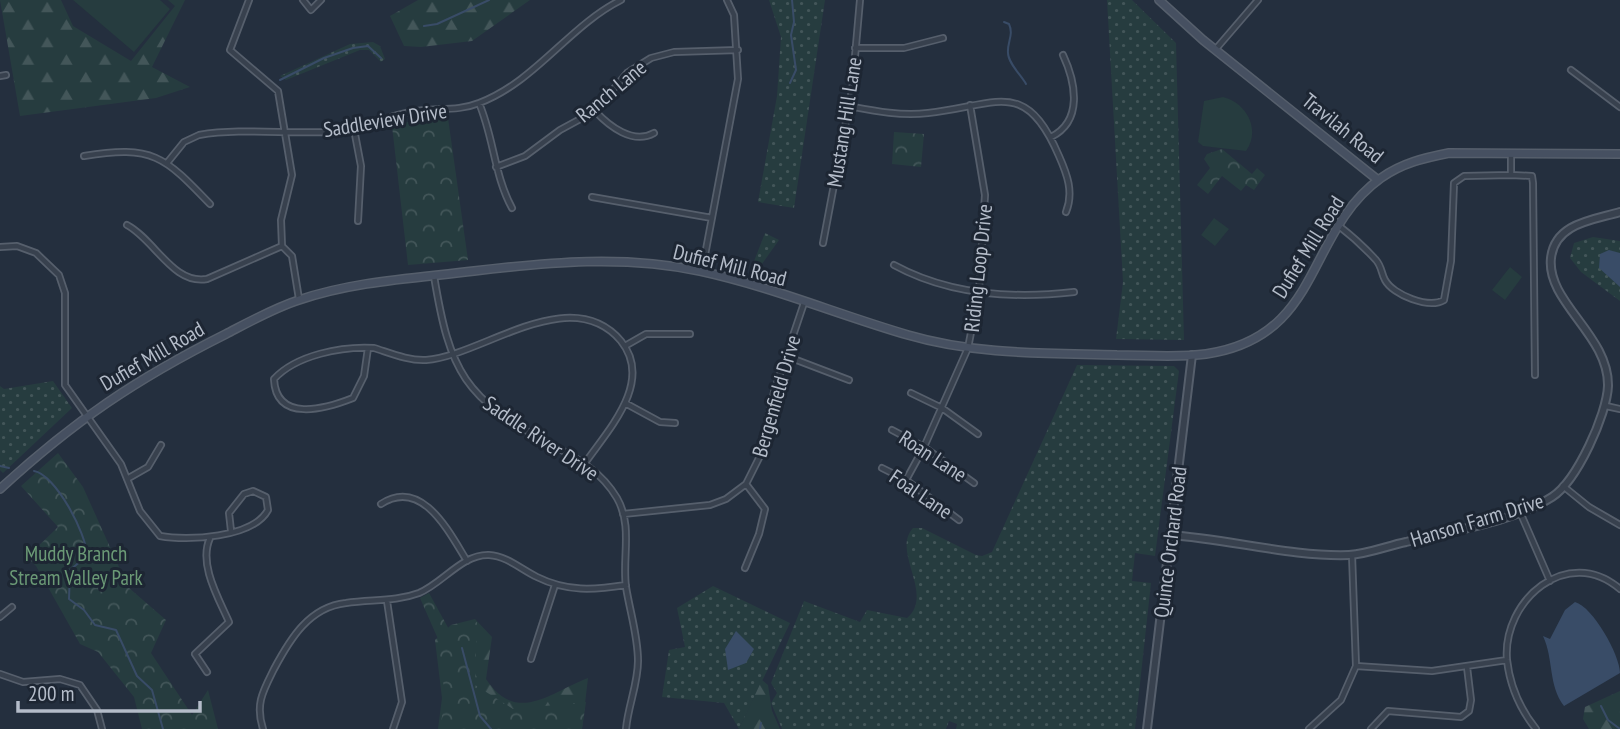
<svg xmlns="http://www.w3.org/2000/svg" width="1620" height="729" viewBox="0 0 1620 729" font-family="'PT Sans Narrow',sans-serif">
<defs>
<pattern id="grass-dots" width="8" height="8" patternUnits="userSpaceOnUse" patternTransform="scale(1.75)"><rect width="8" height="8" fill="#263c3f"/><path d="M2 2h.1M6 6h.1" fill="none" stroke="#435659" stroke-width="1.8" stroke-linecap="round"/></pattern>
<pattern id="forest-firs" width="22" height="20" patternUnits="userSpaceOnUse" patternTransform="scale(1.75)"><rect width="22" height="20" fill="#263c3f"/><path d="M5 1l3.5 6h-7zM16 11l3.5 6h-7z" fill="#435659"/></pattern>
<pattern id="park-crowns" width="20" height="18" patternUnits="userSpaceOnUse" patternTransform="scale(1.75)"><rect width="20" height="18" fill="#263c3f"/><path d="M2 6a3 3 0 1 1 6 0M12 15a3 3 0 1 1 6 0" fill="none" stroke="#435659"/></pattern>
</defs>
<rect width="100%" height="100%" fill="#242f3e"/>
<path fill="url(#grass-dots)" d="M769 0H825L794 208 758 202 777 96 781 37Z
M1107 0H1132L1176 43 1184 340 1116 339 1123 282Z
M373 42 380 46 385 59 381 62 369 50H360L286 80 280 76 350 44Z
M765 233 779 240 757 271 751 269Z
M1593 237 1620 241V301L1581 272 1570 258 1574 243Z
M1077 365 1174 366 1179 371 1155 556 1135 553 1132 581 1151 583 1135 729H956L957 724 949 721 946 729H782L771 703 777 693 771 683 804 601 860 622 867 610 907 618C935 594 891 552 913 528H922L976 555 982 556 992 552Z
M53 381 72 408 3 473 0 470V386L4 389Z
M713 586 790 623 739 729 724 703 662 697 669 650 685 647 677 608Z"/>
<path fill="url(#forest-firs)" d="M0 0H61L73 26 131 61 175 6 168 0H185L152 67 190 87 156 98 20 116Z
M418 0H530L472 41 421 47 404 46 390 16Z
M475 619 492 637 486 679C517 725 549 693 588 678L582 729H438L442 698 435 640 451 625Z
M762 680 768 685 772 711 780 729H739Z
M1620 691V729H1589L1583 719 1585 707Z"/>
<path fill="url(#park-crowns)" d="M448 118 468 260 408 265 392 126 411 121Z
M894 132 924 134 921 167 892 164Z
M1222 149 1252 174 1257 168 1265 175 1254 190 1246 185 1241 191 1222 176 1208 194 1197 185 1210 168 1204 159 1207 154Z
M58 453 83 487 128 587 166 620 151 653 192 715 208 690 218 729H142L134 697 98 652 80 644 36 566 27 557 58 527 21 486Z
M429 593 451 633 477 622 475 685 513 709 586 702 582 729H440L445 697 438 639 420 598Z"/>
<path fill="#263c3f" d="M73 0H160L170 9 134 52Z
M1223 97C1247 103 1261 130 1246 151L1203 146 1198 142 1204 101Z
M1214 218 1229 229 1215 246 1201 235Z
M1510 267 1522 277 1505 300 1492 290Z"/>
<path fill="#394c67" d="M1609 250 1620 253V287L1599 268 1600 254Z
M1575 602C1593 607 1620 655 1620 673L1564 706C1548 685 1554 660 1543 636L1550 639 1565 610Z
M736 631 754 649 746 663 728 670 725 649Z"/>
<g fill="none" stroke-linecap="round" stroke-linejoin="round">
<path stroke="#394c67" stroke-width="2" d="M1004 22 1009 24C1014 35 1007 42 1008 53 1008 63 1021 75 1026 84
M424 26 437 24 489 0
M280 80 324 58 353 48 368 46 381 58
M790 83 796 70 791 35 794 22 792 0
M0 466 9 468
M34 471C55 474 87 534 87 556L70 570 69 599 84 610 95 625 116 630 137 676 152 690 163 729
M462 648 480 716 491 729
M1601 706 1608 720 1620 729
M760 729 761 723"/>
<defs>
<path id="minor" d="M249 0 230 50 278 91 292 175 281 220 282 246 292 256 299 299
M303 0 311 10 321 0
M855 48H904L943 38
M1215 50 1258 0
M1571 70 1620 107
M0 76 6 75
M479 103C494 138 494 175 512 208
M848 106C875 111 900 116 928 113 996 106 1025 76 1059 156 1067 174 1074 192 1066 212
M595 111C609 126 633 145 654 133
M354 129 361 166 358 221
M1051 137C1083 121 1076 83 1063 55
M1511 154V175L1532 176 1533 183 1535 375
M84 156C153 145 164 156 210 204
M167 163 184 142 199 135C241 128 285 134 328 132 357 131 382 118 410 112 433 107 457 112 479 103 535 82 569 26 621 0
M496 167 525 156 560 130 595 111 627 73 651 58 674 52 738 50
M592 197 712 218
M127 225C155 240 173 285 207 279L282 246
M1339 226C1352 236 1365 248 1376 260 1382 267 1381 273 1385 280 1393 295 1429 309 1444 300L1451 261 1454 183 1464 176 1511 175
M823 243 852 90 860 0
M0 247 17 246 36 253 59 275 65 293V385L121 464 140 511 160 536C187 541 253 538 268 510L266 497 253 491 244 494 229 513 231 531
M894 265C949 295 1013 299 1074 292
M702 271 738 79 734 15 727 0
M434 276C450 373 464 398 552 445 578 459 601 471 617 498 633 526 622 557 626 587 630 612 638 636 638 661 638 684 628 706 626 729
M625 346 646 334H690
M368 348 364 376 353 398C325 409 276 423 274 379 296 355 342 346 374 348 390 353 409 361 426 360 482 356 570 281 621 341 654 382 608 430 585 463
M786 356 849 380
M911 393 942 408 978 434
M625 403 660 422 675 423
M1606 406 1620 409
M892 430 924 447 974 483
M882 468 906 480 959 520
M127 479 148 467 161 445
M906 480 924 447 968 348 979 291 985 195 970 105
M1563 486 1589 507 1620 525
M381 504C422 477 449 532 467 561
M1520 512 1550 581
M623 514 710 505 726 499 746 484 760 456 774 392 804 303
M745 568 759 534 765 509 746 484
M387 601 402 702 393 729
M0 617 12 607
M531 659 555 585
M1356 666 1432 671 1507 660
M207 672 195 654 229 622C219 599 198 564 210 538
M0 674 23 682 60 679 80 685 97 710 102 729
M263 729C255 704 263 691 274 669 290 639 309 607 346 603 371 599 395 602 419 593 443 583 462 554 489 555 507 556 522 570 537 577 567 592 594 590 626 585
M1309 729 1341 700 1356 666 1352 555
M1371 729 1388 711 1461 717 1469 711 1471 700 1467 667
M1536 729C1520 709 1510 687 1507 660 1502 600 1568 544 1620 589"/>
<path id="tertiary" d="M1170 535C1228 539 1293 557 1349 555 1368 554 1387 546 1406 542 1453 530 1511 523 1552 497 1577 481 1607 414 1608 386 1609 335 1546 302 1551 258 1555 223 1593 220 1620 212
M1147 729 1192 355"/>
<path id="secondary" d="M1159 0 1203 40 1378 180
M0 489C74 421 136 379 226 334 249 322 274 308 299 300 354 281 417 278 474 271 550 262 624 255 700 271 770 286 839 315 908 335 976 355 1047 353 1117 355 1146 355 1177 358 1206 354 1323 337 1305 232 1381 178 1402 163 1424 158 1449 153L1620 154"/>
</defs>
<use href="#minor" stroke="#565f6c" stroke-width="8"/>
<use href="#tertiary" stroke="#565f6c" stroke-width="10"/>
<use href="#secondary" stroke="#565f6c" stroke-width="10"/>
<use href="#minor" stroke="#38414e" stroke-width="4.5"/>
<use href="#tertiary" stroke="#38414e" stroke-width="6"/>
<use href="#secondary" stroke="#465061" stroke-width="7"/>
</g>
<g text-anchor="middle" dominant-baseline="central" stroke-width="6" stroke-linejoin="round" paint-order="stroke">
<g font-size="21" fill="#b4bcc9" stroke="#1d2633">
<text transform="translate(611 91) rotate(-40)">Ranch Lane</text>
<text transform="translate(385 120) rotate(-9)">Saddleview Drive</text>
<text transform="translate(844 122) rotate(-81)">Mustang Hill Lane</text>
<text transform="translate(1343 128) rotate(39)">Travilah Road</text>
<text transform="translate(1308 247) rotate(-58)">Dufief Mill Road</text>
<text transform="translate(730 265) rotate(14)">Dufief Mill Road</text>
<text transform="translate(978 268) rotate(-84)">Riding Loop Drive</text>
<text transform="translate(152 356) rotate(-30)">Dufief Mill Road</text>
<text transform="translate(776 396) rotate(-74)">Bergenfield Drive</text>
<text transform="translate(541 438) rotate(34)">Saddle River Drive</text>
<text transform="translate(933 456) rotate(33)">Roan Lane</text>
<text transform="translate(921 494) rotate(34)">Foal Lane</text>
<text transform="translate(1477 520) rotate(-17)">Hanson Farm Drive</text>
<text transform="translate(1170 542) rotate(-83)">Quince Orchard Road</text>
</g>
<g font-size="21" fill="#6b9a76" stroke="#1d2633">
<text x="76" y="553">Muddy Branch<tspan x="76" dy="24">Stream Valley Park</tspan></text>
</g>
</g>
<path d="M18 701v10h182v-10" fill="none" stroke="#b4bcc9" stroke-width="3.5"/>
<text x="28" y="701" font-size="21" fill="#b4bcc9" stroke="#1d2633" stroke-width="5" paint-order="stroke">200 m</text>
</svg>
